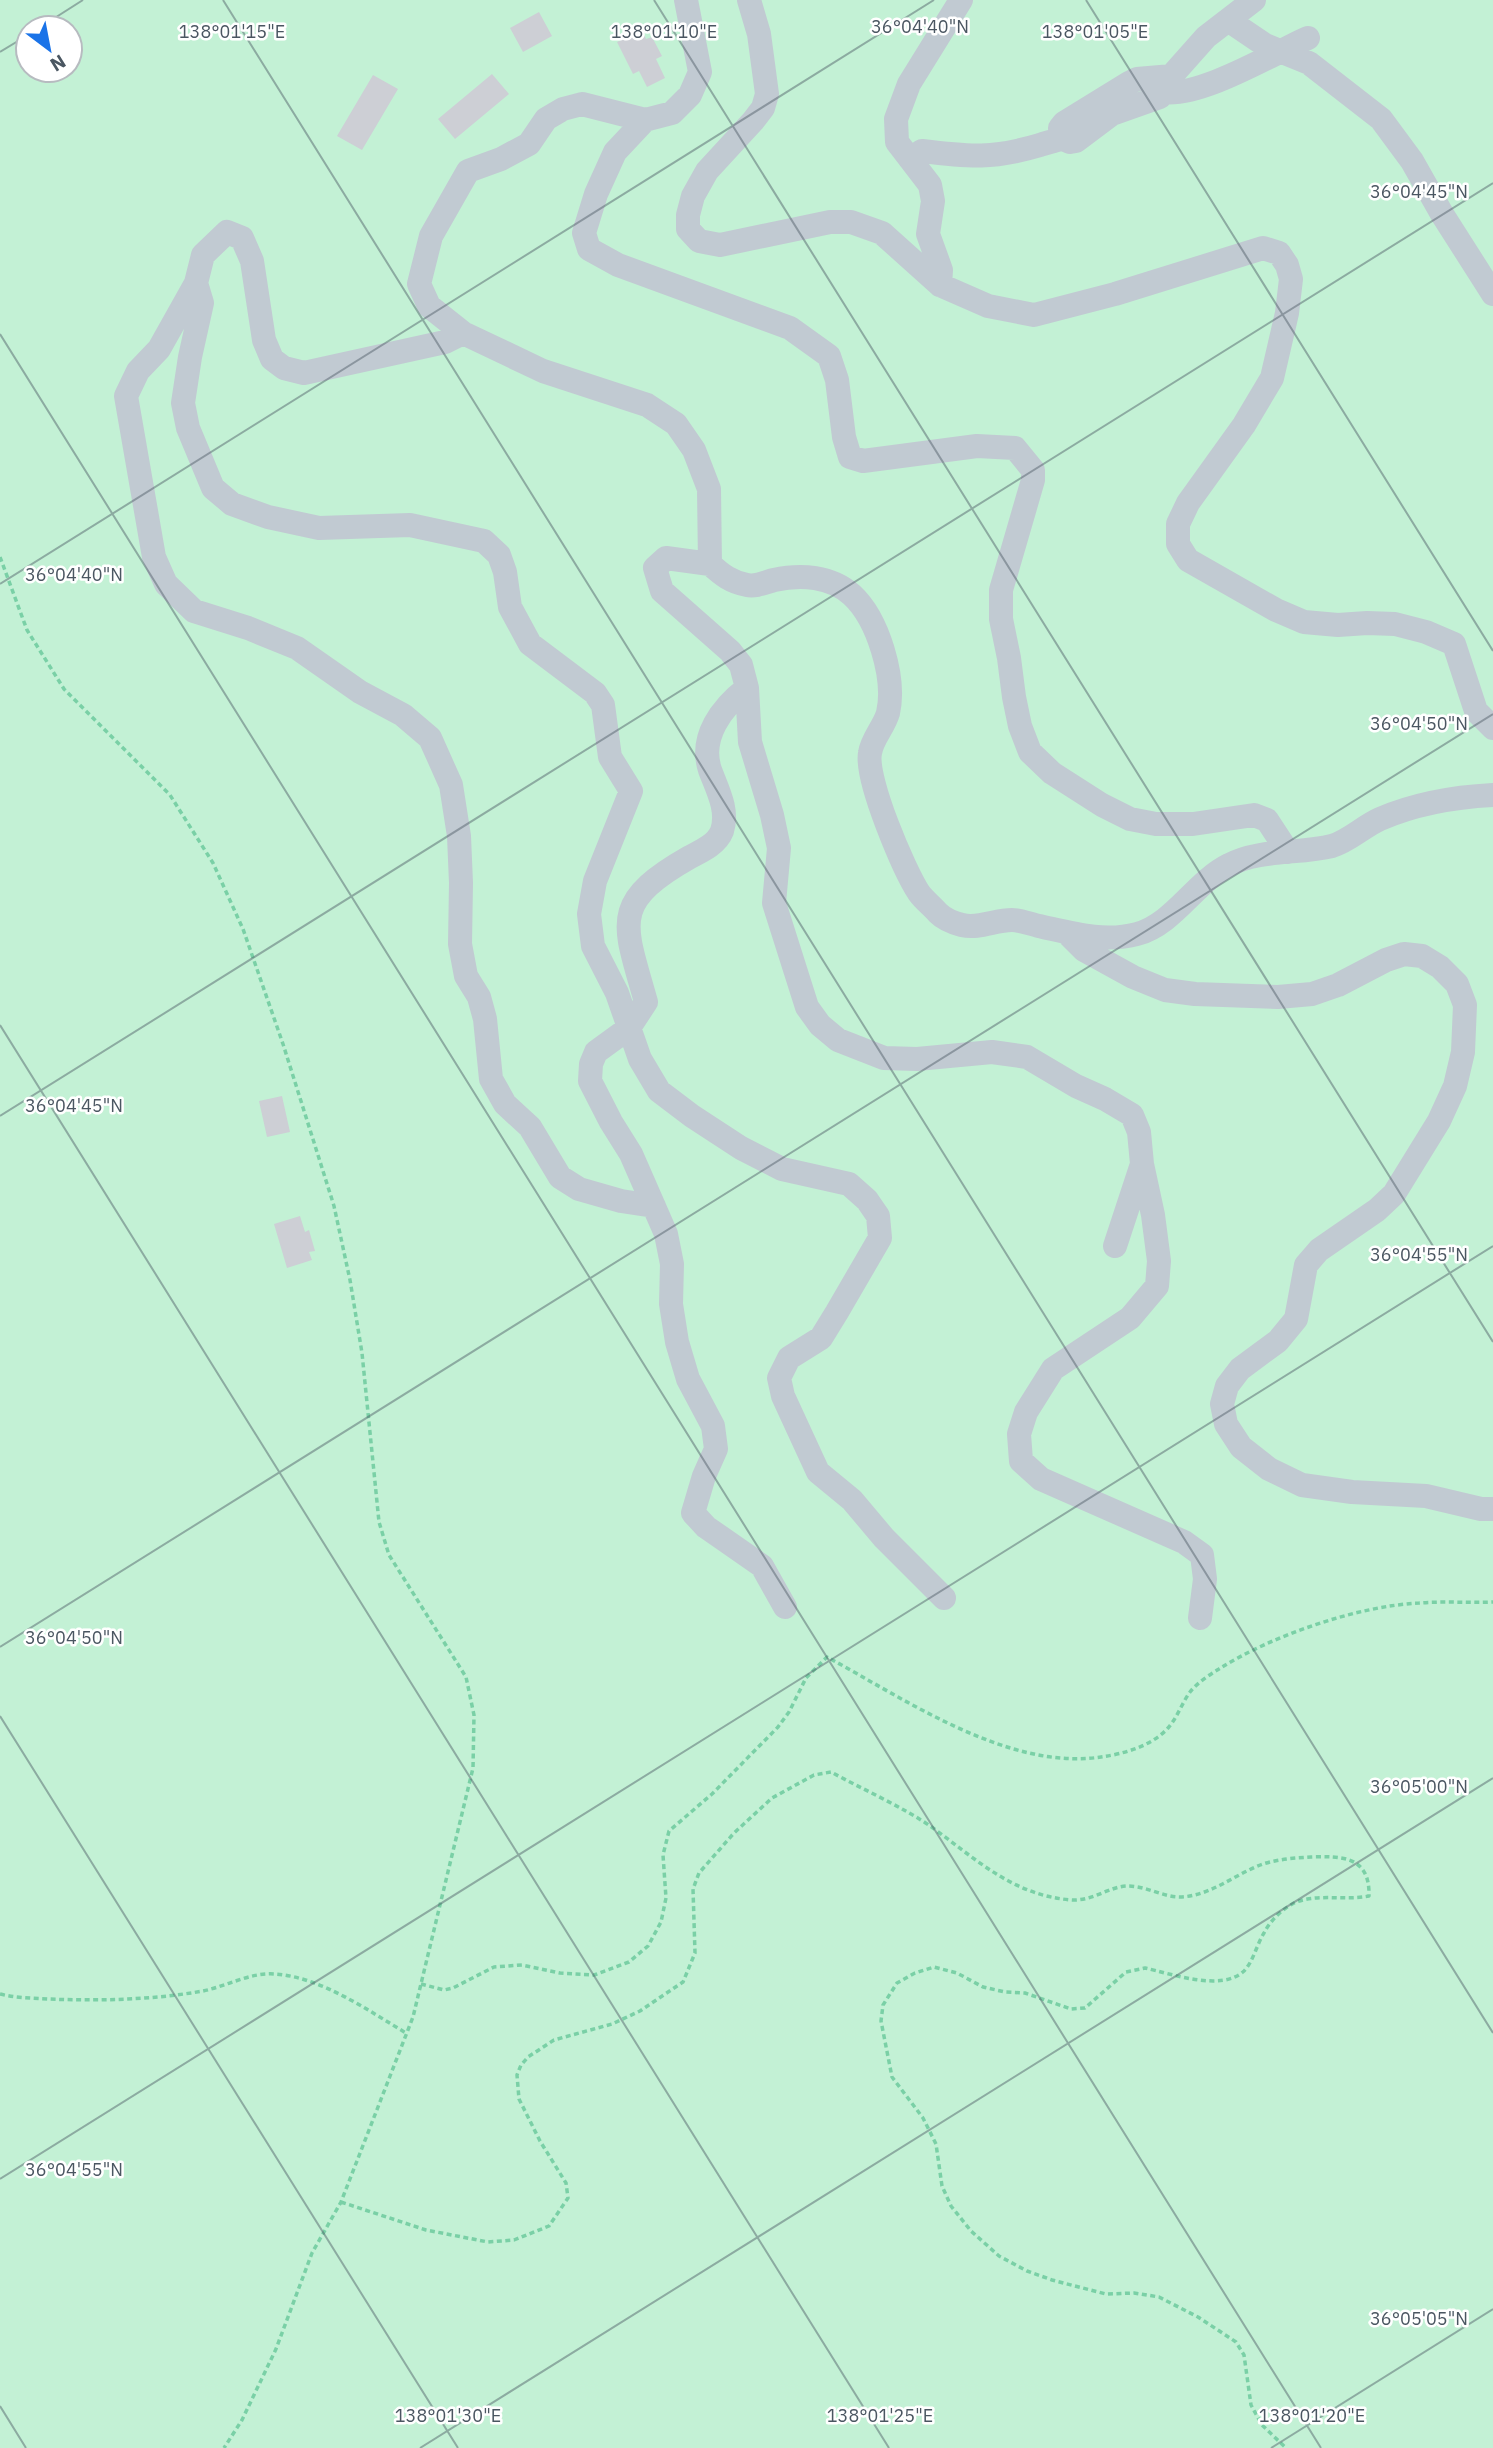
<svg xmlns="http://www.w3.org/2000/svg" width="1493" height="2448" viewBox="0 0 1493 2448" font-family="'IBM Plex Sans',sans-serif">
<rect width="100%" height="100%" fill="#f5f3f3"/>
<path fill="#c3f1d5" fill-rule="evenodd" d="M0 0H1493V2448H0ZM28 28H70V70H28Z"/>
<path fill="#cdcfd5" d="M539 12 552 36 523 52 510 28Z
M642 30 646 39 652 37 662 56 656 59 665 78 647 87 639 71 633 74 617 42Z
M492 74 509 94 455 139 438 119Z
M373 75 398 89 362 150 337 136Z
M282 1096 290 1132 267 1137 259 1101Z
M300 1216 305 1232 309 1230 315 1251 309 1252 312 1260 287 1268 274 1224Z"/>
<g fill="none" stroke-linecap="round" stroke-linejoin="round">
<path stroke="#7ad0a6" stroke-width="3.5" stroke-dasharray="5 3.5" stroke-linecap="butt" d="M0 557 27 630 64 689 170 795 213 863 243 929 283 1044 334 1206 350 1280 362 1353 379 1522 389 1555 466 1677 474 1715 473 1768 413 2017 341 2202 312 2253 276 2349 242 2420 224 2448
M421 1984 444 1990 453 1988 494 1967 522 1965 560 1973 594 1975 629 1962 648 1946 661 1922 666 1898 663 1855 669 1831 712 1794 778 1727 789 1712 806 1678 827 1657C905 1699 1008 1771 1101 1757 1123 1754 1152 1746 1168 1728 1177 1718 1182 1703 1190 1692 1197 1683 1209 1675 1219 1669 1271 1636 1357 1606 1419 1603 1443 1601 1468 1603 1493 1602
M0 1994C16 1998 32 1998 48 1999 99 2001 152 2000 203 1991 227 1986 251 1972 275 1974 321 1977 369 2011 406 2033
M341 2202 426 2230 488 2242 514 2240 549 2226 568 2198 566 2183 540 2141 519 2099 517 2075 521 2065 528 2057 554 2040 612 2024 640 2011 683 1982 695 1953 693 1889 699 1873 734 1833 772 1798 814 1775 831 1772C862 1789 905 1808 933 1828 977 1860 1014 1896 1072 1900 1093 1901 1110 1886 1128 1886 1146 1886 1163 1897 1180 1897 1211 1896 1235 1874 1263 1864 1278 1859 1295 1858 1311 1857 1342 1856 1370 1856 1369 1896 1345 1901 1317 1893 1294 1903 1282 1909 1270 1921 1264 1933 1257 1944 1253 1962 1244 1971 1222 1992 1172 1974 1145 1968L1126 1972 1085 2008 1071 2009 1025 1993 1005 1992 983 1987 957 1973 934 1967 915 1973 897 1983 883 2005 881 2021 892 2077 923 2118 936 2144 942 2186 951 2206 971 2231 999 2256 1027 2271 1052 2280 1106 2294 1134 2293 1159 2297 1198 2317 1236 2342 1244 2355 1251 2405 1262 2425 1286 2448"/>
<path stroke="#c1cad2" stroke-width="24" d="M686 0 700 72 690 95 672 113 645 120 582 104 563 109 546 119 529 144 501 159 468 171 431 236 419 284 429 306 463 333 543 371 647 405 676 424 694 450 709 489 710 564C722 575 731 582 747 585 756 587 766 582 774 580 801 574 831 576 852 595 878 619 896 678 888 713 884 727 872 739 870 753 865 779 904 870 919 893 924 900 932 906 938 913 944 919 954 923 962 925 979 929 995 920 1012 920 1020 920 1030 924 1039 926 1071 933 1104 943 1137 934 1174 924 1195 882 1229 865 1259 849 1299 854 1332 846 1349 841 1364 826 1380 819 1417 803 1454 797 1493 795
M749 0 759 34 767 94 763 108 753 121 707 171 693 196 688 215V229L699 241 720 245 830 222H851L882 233 940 285 988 306 1034 315 1115 294 1263 248 1279 253 1287 265 1291 279 1287 313 1272 378 1244 425 1188 503 1178 524V544L1188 560 1276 610 1304 622 1338 625 1367 623 1395 624 1426 632 1454 644 1476 711 1493 728
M1228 20 1265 45 1309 63 1381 119 1412 161 1442 214 1493 294
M1162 92C1200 98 1272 54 1308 38
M645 120 615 152 596 194 584 233 589 249 618 265 790 328 829 356 837 380 844 437 850 457 863 461 977 446 1015 448 1033 470V480L1001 590V619L1009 658 1014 697 1020 726 1030 752 1052 773 1102 805 1130 819 1156 824H1193L1254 815 1267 820 1288 852
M1061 138 1060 128 1064 123 1129 83 1137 79 1172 76
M910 159 922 151C970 157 993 159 1040 145 1047 142 1054 142 1061 138L1070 142 1076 141 1112 114 1160 97 1174 73 1206 37 1254 0
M196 283 202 303 190 357 183 403 188 428 213 488 232 504 268 517 319 528 410 525 484 541 499 555 505 572 510 607 530 644 595 693 603 705 610 757 631 791 595 881 589 914 593 946 617 993 640 1059 659 1091 692 1116 741 1148 782 1169 849 1184 867 1200 878 1216 880 1238 837 1312 821 1338 789 1358 779 1378 783 1396 818 1472 852 1500 884 1538 944 1598
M940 285 941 270 928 234 933 201 930 185 897 142 896 119 909 84 961 0
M463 333 445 342 304 373 284 368 272 359 264 340 252 261 242 238 227 232 203 255 196 283 159 349 138 371 126 396 154 557 166 584 194 611 248 628 297 648 360 692 403 715 430 738 451 785 459 836 461 883 460 944 466 976 479 997 485 1019 491 1079 505 1104 530 1127 560 1177 579 1189 621 1201 654 1206
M710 564 666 558 655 568 662 591 730 651 741 665 747 688 750 742 772 815 779 848 774 903 807 1007 820 1025 838 1040 884 1058 917 1059 992 1052 1027 1057 1076 1086 1105 1099 1132 1115 1139 1132 1142 1164 1153 1215 1159 1261 1157 1286 1130 1318 1053 1369 1026 1412 1019 1434 1021 1461 1041 1479 1184 1542 1202 1555 1205 1579 1200 1618
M747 688C722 707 699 737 710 770 717 789 729 810 722 831 717 844 702 851 690 857 609 903 624 923 646 1002L629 1028 596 1052 591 1064 590 1081 611 1122 631 1154 666 1234 672 1264 671 1304 677 1342 688 1379 713 1426 716 1449 704 1476 693 1513 706 1527 762 1566 785 1607
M1066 932 1084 950 1133 977 1165 990 1195 994 1278 997 1312 994 1338 985 1386 960 1404 954 1422 956 1440 967 1457 984 1465 1005 1463 1052 1455 1086 1439 1121 1394 1194 1377 1210 1319 1250 1306 1265 1296 1319 1278 1341 1240 1369 1227 1386 1222 1404 1226 1424 1241 1447 1269 1469 1302 1485 1352 1492 1426 1496 1481 1509H1493
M1115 1246 1141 1167"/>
</g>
<path fill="none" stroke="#4a5661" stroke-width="2" stroke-opacity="0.45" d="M223 0 1493 2033M654 0 1493 1342M1086 0 1493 651M39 28 83 0M0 52 28 35M0 334 1321 2448M0 584 934 0M0 1025 889 2448M0 1116 1493 183M0 1647 1493 714M0 1716 458 2448M0 2179 1493 1246M0 2406 26 2448M420 2448 1493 1778M1271 2448 1493 2309"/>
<g font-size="18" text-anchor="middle" fill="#4a5661" stroke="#fff" stroke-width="5" stroke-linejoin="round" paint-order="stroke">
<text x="920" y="33">36°04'40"N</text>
<text x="232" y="38">138°01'15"E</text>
<text x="664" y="38">138°01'10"E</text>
<text x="1095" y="38">138°01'05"E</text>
<text x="1419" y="198">36°04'45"N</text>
<text x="74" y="581">36°04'40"N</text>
<text x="1419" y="730">36°04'50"N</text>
<text x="74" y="1112">36°04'45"N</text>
<text x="1419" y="1261">36°04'55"N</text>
<text x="74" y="1644">36°04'50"N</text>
<text x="1419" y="1793">36°05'00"N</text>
<text x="74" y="2176">36°04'55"N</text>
<text x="1419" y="2325">36°05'05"N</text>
<text x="448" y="2422">138°01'30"E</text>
<text x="880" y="2422">138°01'25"E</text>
<text x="1312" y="2422">138°01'20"E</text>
</g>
<g transform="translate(49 49) rotate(148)"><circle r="33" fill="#ffffff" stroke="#b7bbc0" stroke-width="2"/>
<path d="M0-5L12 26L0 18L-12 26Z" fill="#1a73e8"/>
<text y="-10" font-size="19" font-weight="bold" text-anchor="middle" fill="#4a5661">N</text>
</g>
</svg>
